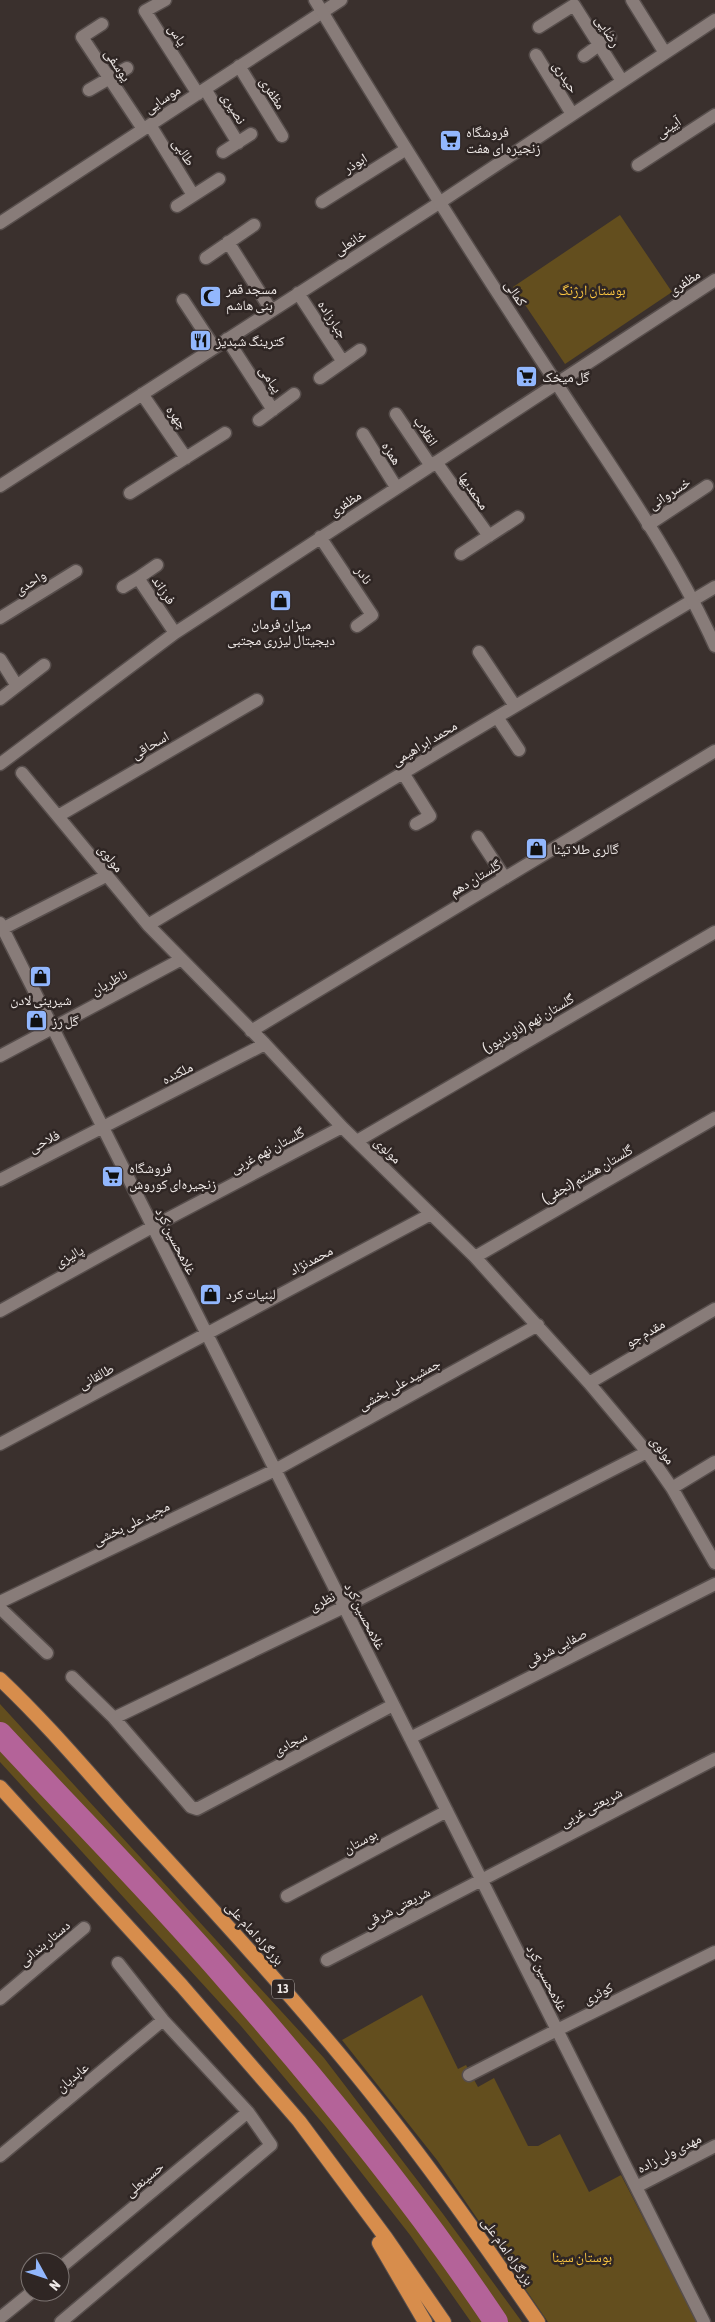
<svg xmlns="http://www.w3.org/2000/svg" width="715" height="2322" viewBox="0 0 715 2322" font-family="'Asap Condensed','Noto Naskh Arabic',sans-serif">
<rect width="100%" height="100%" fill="#3a302d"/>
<path fill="#634e1e" d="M620 215 672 292 565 364 513 287Z
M0 1704 324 2058 443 2214 522 2322H471L410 2235 325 2126 241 2026 0 1762Z
M422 1995 458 2069 466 2065 478 2087 494 2078 528 2146H538L560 2134 589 2192 621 2175 697 2322H548L437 2160 342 2040Z"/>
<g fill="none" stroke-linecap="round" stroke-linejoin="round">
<path stroke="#b46399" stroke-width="24" d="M0 1734C76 1816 156 1896 229 1981 324 2089 416 2202 496 2322"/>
<defs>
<path id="minor" d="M165 0 145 11 198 94
M632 0 665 53
M102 24 82 37 143 129
M539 27 574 5 622 81
M536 55 572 114
M584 56 610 37
M239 66 282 136
M205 89 238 143
M89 90 127 68
M150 125 193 195
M223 152 251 134
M638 165 715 115
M322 202 405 150
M177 206 219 179
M0 223 341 0
M228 242 271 310
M206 258 254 225
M298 293 343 362
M183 300 214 347
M227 339 273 410
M320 378 360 350
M142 394 186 458
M396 414 431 466
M259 420 294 394
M363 434 396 487
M436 462 489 536
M0 486 439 203 715 20
M130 493 225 433
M648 525 707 486
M320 537 372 615 357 626
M461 554 518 517
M138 578 157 565
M123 587 138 578 175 633
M0 618 76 571
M479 652 515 706
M0 659 17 686
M0 699 44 665
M497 717 519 750
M0 764 175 633 715 280
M22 773 148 925 265 1044 342 1127 475 1257 589 1383 647 1452 672 1488 715 1563
M403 773 430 816 416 824
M58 816 257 700
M478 837 505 878
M0 923 704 2322
M148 925 715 587
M0 930 106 876
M251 1031 715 751
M0 1056 180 960
M357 1141 715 932
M0 1180 265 1044
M475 1257 715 1118
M0 1311 152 1227 342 1127
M589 1383 715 1309
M0 1444 431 1214
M672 1488 715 1462
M0 1602 275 1470 538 1325
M0 1608 47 1653
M72 1677 114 1718 344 1607 647 1452
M114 1718 191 1807 197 1809 393 1705
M410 1738 715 1584
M287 1896 447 1811
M327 1960 715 1759
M0 1999 84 1928
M469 2075 557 2030 715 1952
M0 2156 163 2020
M636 2187 715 2146
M60 2268 248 2112
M0 2318 32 2292
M61 2322 271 2145 248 2112 163 2020 118 1963"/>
<path id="secondary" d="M315 0C393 130 474 258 557 384 612 469 673 553 715 646"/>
<path id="trunk" d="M0 1679C53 1729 99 1786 149 1840 215 1912 282 1985 345 2061 414 2144 477 2233 538 2322
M0 1787 182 1986 299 2121 386 2238 444 2322
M379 2243 425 2322"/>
</defs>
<use href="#minor" stroke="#574e4c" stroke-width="15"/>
<use href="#secondary" stroke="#574e4c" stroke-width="15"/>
<use href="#trunk" stroke="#574e4c" stroke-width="16"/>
<use href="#minor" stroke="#887c79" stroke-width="12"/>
<use href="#secondary" stroke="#887c79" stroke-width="12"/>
<use href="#trunk" stroke="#d78d4c" stroke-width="14"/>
</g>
<defs>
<symbol id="supermarket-square" viewBox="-11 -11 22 22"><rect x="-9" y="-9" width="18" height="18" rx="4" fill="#92b7fd" stroke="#2f2624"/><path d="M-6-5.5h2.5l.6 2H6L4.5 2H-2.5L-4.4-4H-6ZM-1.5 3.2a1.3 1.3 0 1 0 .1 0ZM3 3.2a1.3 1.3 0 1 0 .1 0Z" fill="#111"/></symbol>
<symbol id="mosque-square" viewBox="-11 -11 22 22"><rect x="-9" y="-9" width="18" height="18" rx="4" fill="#92b7fd" stroke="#2f2624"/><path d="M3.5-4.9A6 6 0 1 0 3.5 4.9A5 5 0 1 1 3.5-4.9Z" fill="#111"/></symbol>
<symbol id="restaurant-square" viewBox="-11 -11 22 22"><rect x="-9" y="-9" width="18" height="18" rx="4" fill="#92b7fd" stroke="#2f2624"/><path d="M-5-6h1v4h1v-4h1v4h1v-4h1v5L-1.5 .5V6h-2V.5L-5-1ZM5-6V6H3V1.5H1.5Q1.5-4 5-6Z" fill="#111"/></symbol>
<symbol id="shop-square" viewBox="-11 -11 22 22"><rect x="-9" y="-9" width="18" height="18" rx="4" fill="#92b7fd" stroke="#2f2624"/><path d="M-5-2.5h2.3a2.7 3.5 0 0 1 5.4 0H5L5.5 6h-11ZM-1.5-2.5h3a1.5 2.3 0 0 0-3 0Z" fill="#111"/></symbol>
</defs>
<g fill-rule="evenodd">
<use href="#supermarket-square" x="438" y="128" width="25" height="25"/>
<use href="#mosque-square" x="198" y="284" width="25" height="25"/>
<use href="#restaurant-square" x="188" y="328" width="25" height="25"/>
<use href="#supermarket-square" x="514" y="364" width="25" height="25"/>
<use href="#shop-square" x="268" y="588" width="25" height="25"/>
<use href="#shop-square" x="524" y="836" width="25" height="25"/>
<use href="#shop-square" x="28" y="964" width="25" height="25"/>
<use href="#shop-square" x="24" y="1008" width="25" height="25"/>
<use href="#supermarket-square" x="100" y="1164" width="25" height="25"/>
<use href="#shop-square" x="198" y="1282" width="25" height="25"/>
</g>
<g text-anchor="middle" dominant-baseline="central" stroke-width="5" stroke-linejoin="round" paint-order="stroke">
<rect fill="#2f2624" stroke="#b5aeac" stroke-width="1" x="272" y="1979.5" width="22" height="19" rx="4"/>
<g font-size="12" font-weight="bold" fill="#efe9e7">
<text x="283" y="1989">13</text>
</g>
<g font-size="14" fill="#efe9e7" stroke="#2f2624">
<text transform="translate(608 31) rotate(58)">رضایی</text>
<text transform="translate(178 35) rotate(58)">یاس</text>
<text transform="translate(118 65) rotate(57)">یوسفی</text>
<text transform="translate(566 77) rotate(58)">حیدری</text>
<text transform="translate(273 93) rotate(58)">مظفری</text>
<text transform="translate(162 99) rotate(-33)">موسایی</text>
<text transform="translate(234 108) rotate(59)">نصیری</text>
<text transform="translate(668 127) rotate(-33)">آیینی</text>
<text transform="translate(184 152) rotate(58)">طالبی</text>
<text transform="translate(355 163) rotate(-32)">ابوذر</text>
<text transform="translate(350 242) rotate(-32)">خانعلی</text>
<text transform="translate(684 282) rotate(-33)">مظفری</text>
<text transform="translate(516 293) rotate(57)">کمالی</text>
<text transform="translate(333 319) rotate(57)">جبارزاده</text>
<text transform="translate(271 379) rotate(57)">پیامی</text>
<text transform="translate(177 417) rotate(55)">چهره</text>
<text transform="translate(426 431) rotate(57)">انقلاب</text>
<text transform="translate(392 453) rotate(58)">همزه</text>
<text transform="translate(474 491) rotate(55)">محمدیها</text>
<text transform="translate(669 493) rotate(-33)">خسروانی</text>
<text transform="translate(345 503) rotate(-33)">مظفری</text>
<text transform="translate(364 575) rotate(56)">نادر</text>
<text transform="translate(30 582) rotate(-32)">واحدی</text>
<text transform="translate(164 590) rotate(56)">فرزاند</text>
<text transform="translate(424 743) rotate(-31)">محمد ابراهیمی</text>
<text transform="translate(150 745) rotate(-30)">اسحاقی</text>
<text transform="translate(111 858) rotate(51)">مولوی</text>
<text transform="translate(475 878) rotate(-31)">گلستان دهم</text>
<text transform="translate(109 982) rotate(-28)">ناظریان</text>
<text transform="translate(528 1023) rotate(-30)">گلستان نهم (ناوندپور)</text>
<text transform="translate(177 1073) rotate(-27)">ملکنده</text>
<text transform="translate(44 1141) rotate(-27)">فلاحی</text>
<text transform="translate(267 1150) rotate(-28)">گلستان نهم غربی</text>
<text transform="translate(388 1150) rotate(44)">مولوی</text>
<text transform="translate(587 1174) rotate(-30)">گلستان هشتم (نجفی)</text>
<text transform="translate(176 1241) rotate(63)">غلامحسین کرد</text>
<text transform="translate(69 1256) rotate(-29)">پالیزی</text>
<text transform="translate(311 1260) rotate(-28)">محمدنژاد</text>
<text transform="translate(645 1333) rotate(-30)">مقدم جو</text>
<text transform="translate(96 1376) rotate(-28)">طالقانی</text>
<text transform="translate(399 1384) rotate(-29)">جمشید علی بخشی</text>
<text transform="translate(663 1450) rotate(54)">مولوی</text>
<text transform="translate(131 1523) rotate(-26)">مجید علی بخشی</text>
<text transform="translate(322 1601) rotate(-26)">نظری</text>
<text transform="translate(365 1616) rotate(63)">غلامحسین کرد</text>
<text transform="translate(556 1647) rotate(-27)">صفایی شرقی</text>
<text transform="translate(290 1743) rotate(-28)">سجادی</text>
<text transform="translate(591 1807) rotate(-28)">شریعتی غربی</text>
<text transform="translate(360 1841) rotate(-28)">بوستان</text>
<text transform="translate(397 1907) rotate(-27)">شریعتی شرقی</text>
<text transform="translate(255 1933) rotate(48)">بزرگراه امام علی</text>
<text transform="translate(44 1943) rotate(-40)">دستار بندانی</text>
<text transform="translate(547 1978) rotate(63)">غلامحسین کرد</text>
<text transform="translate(598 1993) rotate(-26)">کوثری</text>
<text transform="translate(72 2077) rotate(-40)">عابدیان</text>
<text transform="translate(669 2153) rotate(-27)">مهدی ولی زاده</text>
<text transform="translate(144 2179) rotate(-40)">حسینعلی</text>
<text transform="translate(508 2251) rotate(55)">بزرگراه امام علی</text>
</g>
<g font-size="14" fill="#efe9e7" stroke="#2f2624" text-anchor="start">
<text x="466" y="132">فروشگاه<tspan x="466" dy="16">زنجیره ای هفت</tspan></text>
<text x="226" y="289">مسجد قمر<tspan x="226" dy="16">بنی هاشم</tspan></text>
<text x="216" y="341">کترینگ شبدیز</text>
<text x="542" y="377">گل میخک</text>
<text x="281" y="624" text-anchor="middle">میزان فرمان<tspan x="281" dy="16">دیجیتال لیزری مجتبی</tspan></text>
<text x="553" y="849">گالری طلا تینا</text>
<text x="41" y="1000" text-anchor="middle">شیرینی لادن</text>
<text x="52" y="1021">گل رز</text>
<text x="129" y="1168">فروشگاه<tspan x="129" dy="16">زنجیره‌ای کوروش</tspan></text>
<text x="226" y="1294">لبنیات کرد</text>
</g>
<g font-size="14" fill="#fbc641" stroke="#2f2624">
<text x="592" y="290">بوستان ارژنگ</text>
<text x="582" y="2257">بوستان سینا</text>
</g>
</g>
<g transform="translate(45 2277) rotate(130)"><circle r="24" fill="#2f2624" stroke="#7c7472"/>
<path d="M0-4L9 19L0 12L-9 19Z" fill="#92b7fd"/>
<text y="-8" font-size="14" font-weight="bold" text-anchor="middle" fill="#efe9e7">N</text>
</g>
</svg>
